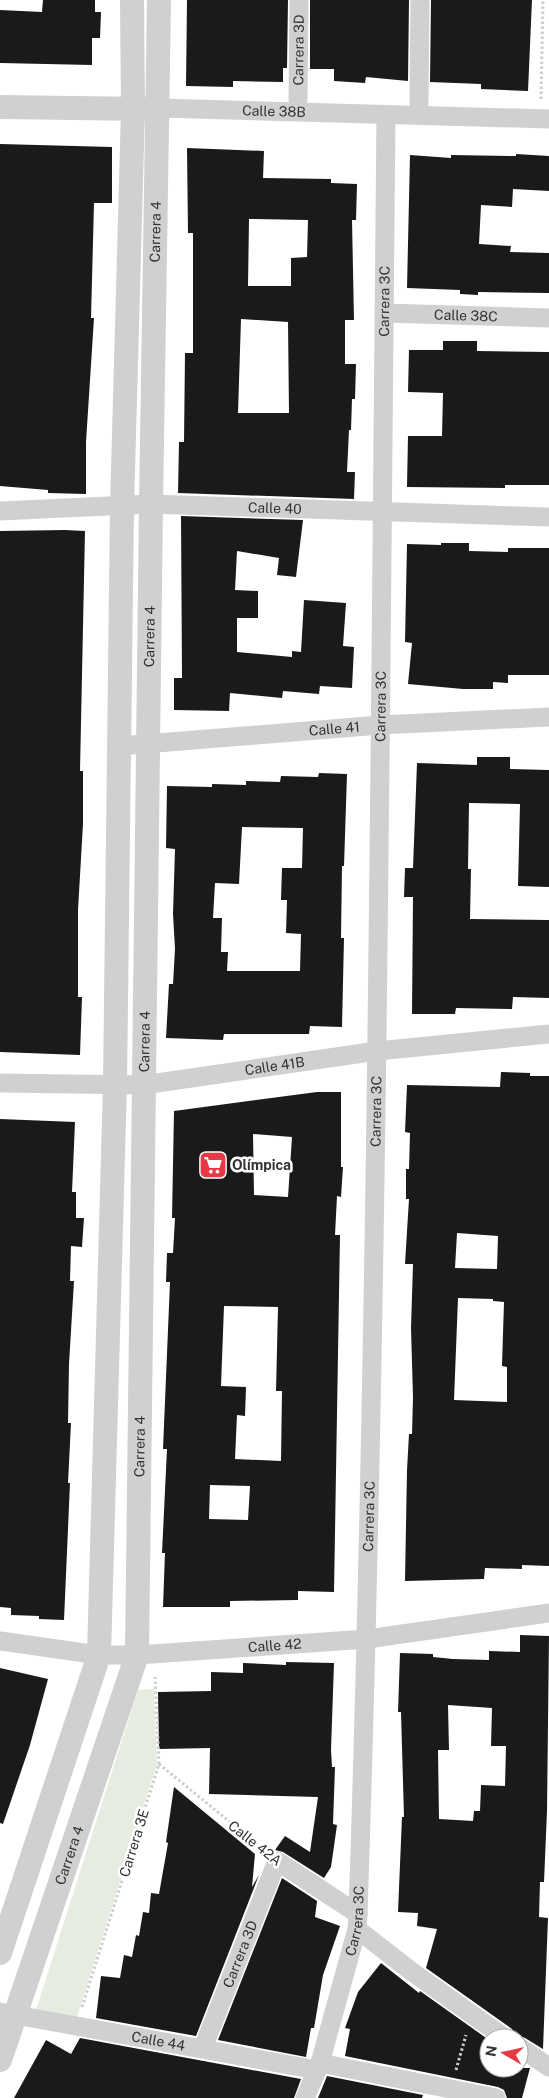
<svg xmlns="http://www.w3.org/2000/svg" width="549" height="2098" viewBox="0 0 549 2098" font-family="'Public Sans',sans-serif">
<rect width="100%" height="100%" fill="#fff"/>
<path fill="#e6ecdf" d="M154 1689 157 1764 77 2017 36 2010 138 1690Z"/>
<path fill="#1a1a1a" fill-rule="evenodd" d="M43 0H95V12H101L100 38H92V65L0 63V10L42 12Z
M187 0H288L287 68H283V82L233 81V87L186 86Z
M310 0H409L408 81 366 77 365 83 334 81V69H310Z
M431 0H532L528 91 481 89V84L430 82Z
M0 144 112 147V203H94L91 318H94L86 442V494L48 493V490L0 486Z
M187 148 264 151 263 178 331 179V183L357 184 356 220H352L354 320H345V364H356L355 399H352L351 430H349L347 472H355L354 499 178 493 179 442H184L185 353H193V233H188ZM249 219 308 220 307 257 291 258V286H248ZM241 319 288 322 289 413H238Z
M516 154 549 156V191L513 189 512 207 481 205 479 244 511 246 510 252 549 253V293L478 292V295L460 294V290L407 288 410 155 451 158V155L516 156Z
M443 341H477V351L549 352V485H505V488L407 487 408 436H442L443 393 408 392 409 350H443Z
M181 516 303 520 296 577 277 575 279 558 237 551 235 590 258 591V618H237V652L292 657V651L301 652 304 600 346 603 343 646 354 647 352 688 320 686 319 694 283 691 282 698 230 693 229 711 174 710V678H182Z
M65 530 85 531 80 771H83V824L78 910V997H82L80 1055 0 1052V531Z
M441 543H469V551L508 552V548H549V675H508V683L493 682V689H463L408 684 412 643 405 642 407 544 441 545Z
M477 757H510V769L549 770V887L518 886 520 804 469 803 468 869H471L470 919 549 920V998L513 997 512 1009 456 1008 455 1014H412L413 897H404L405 868H413L417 763 477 765Z
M319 773 347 774 344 866H342L341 938H344L342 1027 310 1026 309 1034H224L223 1040 166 1038 169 984H173L175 949 173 914 175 849 166 848 167 786 212 787V784L246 785V781L280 782 281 776 318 777ZM242 827 303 828 302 868H282L281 900H287L286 933 301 934 300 971H227L228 952H221L222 918H213L215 883 239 884Z
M501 1072 530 1073V1076H549V1566L522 1565V1569L485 1568 484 1579 405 1581 407 1470 409 1434H412L413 1397 411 1328 413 1264H405L409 1199H406V1169H409L410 1133 405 1132 407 1085 500 1087ZM457 1233 498 1236 497 1269 455 1268ZM458 1298 493 1299V1301L504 1302 502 1366 507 1367V1402L454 1400Z
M317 1092H341V1167H343L341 1197 337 1196 335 1235H340L334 1592 298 1591V1600L230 1601V1607H163L165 1553H162L167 1449H163L170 1282H166L167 1253H173L175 1218H172L174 1111ZM253 1134 292 1137 288 1197 254 1195ZM224 1306 278 1307 276 1391H282L281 1461 235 1459 237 1415 245 1416 246 1387 221 1386ZM210 1485 250 1486 248 1520 209 1519Z
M0 1119 75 1122 72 1192H76V1218H84L82 1247 71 1246 70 1281H74L69 1364 68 1423H71L68 1483H70L64 1620 39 1619V1616L11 1615V1608L0 1607Z
M520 1635 549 1636 547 1811 544 1882H540L539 1917 548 1918 543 2049 525 2038 515 2034 512 2029 426 1968 437 1929 417 1926 418 1913 398 1912 402 1817H404L401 1712H398L400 1653 433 1654V1657L453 1659 489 1660V1651L520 1652ZM448 1705 492 1708 491 1746H506L505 1786 481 1785 480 1811H474L473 1821 439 1819 438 1750H449Z
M286 1662 334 1663 331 1750 332 1767H335L333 1824 337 1825 331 1867 324 1878 283 1852 275 1850 285 1836 310 1852 318 1797 209 1794 210 1748 159 1749 158 1692 211 1691V1672L243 1673V1663L286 1665Z
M0 1668 48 1679 30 1745 3 1824 0 1823Z
M174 1787 255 1854 252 1887 259 1875 196 2036 96 2018 101 1976 120 1978 124 1955 132 1957 136 1935 139 1936 143 1912 149 1913 151 1893 159 1894 168 1843 166 1842Z
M282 1878 317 1901 315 1917 340 1926 323 1975 314 2028H311L306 2057 218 2040Z
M381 1963 419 1993 420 1991 489 2040V2068H530L522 2098H507L504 2090 498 2087 345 2056 350 2029 345 2028 358 1992Z
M80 2038 301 2079 294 2098H14L46 2040 71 2054Z
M327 2076 423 2095 422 2098H318Z"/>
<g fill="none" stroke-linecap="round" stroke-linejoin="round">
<path stroke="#cdcdcd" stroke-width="3" stroke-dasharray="2.5 2.5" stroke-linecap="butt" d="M541 99 543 0
M159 1764 263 1849
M82 2007 159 1764 155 1677
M456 2070 466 2035"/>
<g stroke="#d0d0d0" stroke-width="19">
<path id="s1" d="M298 100 299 0"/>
<path d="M419 104 420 0"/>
<path id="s2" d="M159 108 549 119"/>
<path id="s3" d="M384 313 549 318"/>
<path id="s4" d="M0 511 151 504 549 517"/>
<path id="s5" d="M120 746 380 725 549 717"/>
<path id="s6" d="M0 1083 143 1085 377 1051 549 1034"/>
<path id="s7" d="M0 1641 99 1655H137L367 1639 549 1613"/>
<path d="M357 1929 411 1971 505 2038"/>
<path id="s8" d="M0 2012 317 2070"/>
<path d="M519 2047 549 2067"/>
<path id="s9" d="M203 2048 277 1861 358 1914"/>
<path d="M320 2063 496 2098"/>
<path id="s10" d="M305 2098 320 2063 357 1929 358 1914C378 1315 380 715 386 116"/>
</g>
<g stroke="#d0d0d0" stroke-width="24">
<path d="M0 107 148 109"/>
<path d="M0 1953 99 1655 115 1084 122 507 133 109 132 0"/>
<path id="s11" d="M0 2060 137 1655 151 504 159 0"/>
</g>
</g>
<defs>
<symbol id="supermarket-square" viewBox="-11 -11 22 22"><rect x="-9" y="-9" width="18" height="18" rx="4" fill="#e63946" stroke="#fff"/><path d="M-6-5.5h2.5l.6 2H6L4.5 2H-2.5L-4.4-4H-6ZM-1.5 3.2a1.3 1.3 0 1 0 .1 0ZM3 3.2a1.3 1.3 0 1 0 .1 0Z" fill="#fff"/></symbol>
</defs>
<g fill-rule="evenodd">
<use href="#supermarket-square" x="197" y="1149" width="32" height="32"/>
</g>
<g text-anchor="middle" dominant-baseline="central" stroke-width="5" stroke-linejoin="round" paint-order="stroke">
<g font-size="14" fill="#333" stroke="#fff">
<text stroke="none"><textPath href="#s1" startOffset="50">Carrera 3D</textPath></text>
<text stroke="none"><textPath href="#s2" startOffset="115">Calle 38B</textPath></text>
<text stroke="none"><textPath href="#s11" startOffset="1851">Carrera 4</textPath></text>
<text stroke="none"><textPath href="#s10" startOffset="1805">Carrera 3C</textPath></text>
<text stroke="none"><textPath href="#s3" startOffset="82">Calle 38C</textPath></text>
<text stroke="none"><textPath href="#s4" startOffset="275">Calle 40</textPath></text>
<text stroke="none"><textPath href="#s11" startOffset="1446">Carrera 4</textPath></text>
<text stroke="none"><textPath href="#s10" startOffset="1400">Carrera 3C</textPath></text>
<text stroke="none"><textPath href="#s5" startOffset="215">Calle 41</textPath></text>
<text stroke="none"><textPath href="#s11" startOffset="1041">Carrera 4</textPath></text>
<text stroke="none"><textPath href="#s6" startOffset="276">Calle 41B</textPath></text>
<text stroke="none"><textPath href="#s10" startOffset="995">Carrera 3C</textPath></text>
<text stroke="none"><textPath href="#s11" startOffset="636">Carrera 4</textPath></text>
<text stroke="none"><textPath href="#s10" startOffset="590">Carrera 3C</textPath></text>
<text stroke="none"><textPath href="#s7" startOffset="276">Calle 42</textPath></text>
<text transform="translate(134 1843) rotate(-73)">Carrera 3E</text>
<text transform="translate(255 1843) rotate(38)">Calle 42A</text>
<text stroke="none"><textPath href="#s11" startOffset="216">Carrera 4</textPath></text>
<text stroke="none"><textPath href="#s10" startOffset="185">Carrera 3C</textPath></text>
<text stroke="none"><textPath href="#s9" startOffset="101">Carrera 3D</textPath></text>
<text stroke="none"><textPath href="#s8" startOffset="161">Calle 44</textPath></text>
</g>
<g font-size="14" font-weight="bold" fill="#333" stroke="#fff" text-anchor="start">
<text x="232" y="1165">Olímpica</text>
</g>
</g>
<g transform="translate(504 2053) rotate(279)"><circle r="24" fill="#ffffff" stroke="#adadad"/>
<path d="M0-4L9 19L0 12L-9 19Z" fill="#e63946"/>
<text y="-8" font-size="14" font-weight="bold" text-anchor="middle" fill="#333333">N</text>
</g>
</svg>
